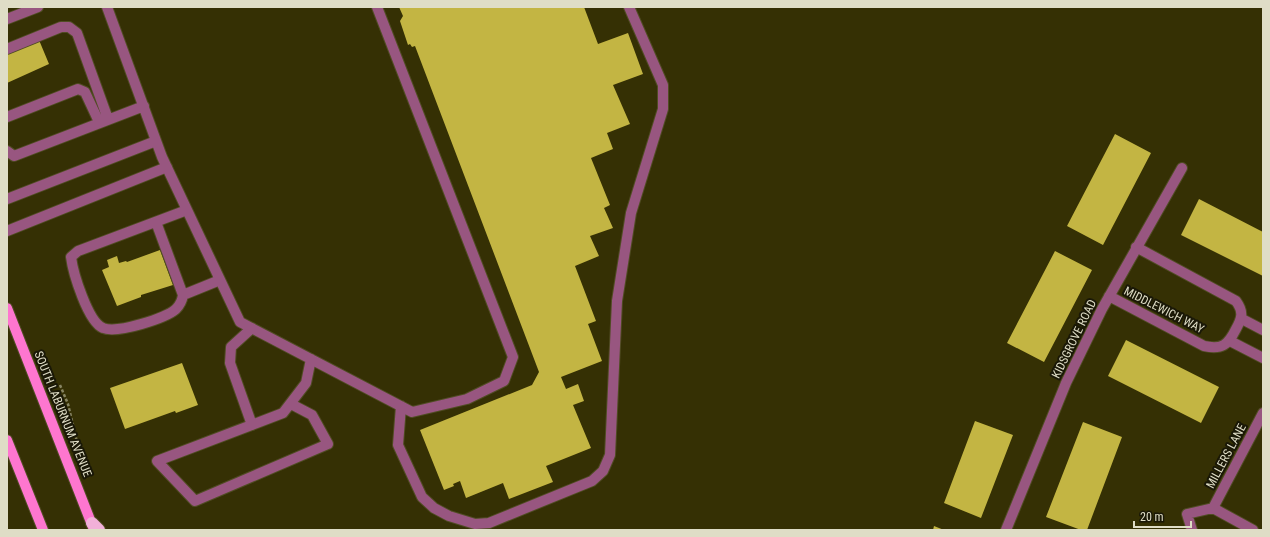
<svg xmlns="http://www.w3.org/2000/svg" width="1270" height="537" viewBox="0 0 1270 537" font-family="'Roboto Condensed',sans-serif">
<rect width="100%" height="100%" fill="#353004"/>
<path fill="#c3b543" d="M399 7H584L598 44 628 33 643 74 613 85 630 124 607 133 613 149 591 158 610 205 604 208 613 228 590 236 599 256 575 266 596 321 588 324 602 361 561 377 566 389 578 384 584 401 573 405 591 448 546 466 553 482 509 499 503 483 466 498 460 481 453 484 454 486 444 490 420 430 532 385 539 372 415 46 412 47 410 44 408 45 400 21 403 16Z
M39 40 49 64 7 83V54Z
M1115 134 1151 153 1103 245 1067 226Z
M1199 199 1263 232V276L1181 235Z
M160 250 173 285 141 295V297L117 306 102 270 109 267 107 260 117 256 119 263 126 261 127 262Z
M1055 251 1092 270 1044 362 1007 343Z
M1126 340 1219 387 1201 423 1108 376Z
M182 363 198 405 176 413 175 411 125 429 110 388Z
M975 421 1013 435 981 518 944 503Z
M1083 422 1122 437 1087 530H1081L1046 517Z
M934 526 944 530H933Z"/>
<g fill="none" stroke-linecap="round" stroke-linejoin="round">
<defs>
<path id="minor" d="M107 7 162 157 240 322 412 412 467 399 504 381 513 357 377 7
M7 19 38 7
M7 49 61 27H69L77 33 108 119
M7 117 78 89 85 92 99 122
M7 151 14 156 144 106
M7 199 156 141
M187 210 78 251 71 257C73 273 88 322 103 328 117 334 166 318 176 309 180 305 182 301 183 295L220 280
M156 222 183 295
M7 231 167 167
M1109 296 1204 346C1222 350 1228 345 1236 329 1242 318 1244 312 1236 301L1136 247
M1242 319 1263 330
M252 328 231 347 230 363 252 425
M1230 341 1263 358
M291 404 312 415 328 444 195 501 157 461 283 413 306 383 311 359
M401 406 398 445 422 497 434 508 449 516 475 524 489 523 592 481 603 471 610 455 617 301 631 213 663 109V85L629 7
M1213 508 1253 530
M1006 530 1066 383 1102 309 1182 168
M1192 530 1187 514 1213 508 1263 413"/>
<path id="major" d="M7 308 94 530
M7 440 43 530"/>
<path id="highway" d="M92 523 99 530"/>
</defs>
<use href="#minor" stroke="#504c23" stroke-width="12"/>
<use href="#major" stroke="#504c23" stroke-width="12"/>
<use href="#highway" stroke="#504c23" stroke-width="14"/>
<path stroke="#888563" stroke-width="2.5" stroke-dasharray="3 2" stroke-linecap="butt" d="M60 385 68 404 77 442"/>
<use href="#minor" stroke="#985680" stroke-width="10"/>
<use href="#major" stroke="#fe76cf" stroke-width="10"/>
<use href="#highway" stroke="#f2b0d8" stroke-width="12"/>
</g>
<g text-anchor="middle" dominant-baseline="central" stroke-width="4" stroke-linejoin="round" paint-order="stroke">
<g font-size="12" fill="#dfddc6" stroke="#1a1807">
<text transform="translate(1164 310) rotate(27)">MIDDLEWICH WAY</text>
<text transform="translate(1074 339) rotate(-64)">KIDSGROVE ROAD</text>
<text transform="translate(63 414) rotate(68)">SOUTH LABURNUM AVENUE</text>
<text transform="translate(1226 456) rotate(-62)">MILLERS LANE</text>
</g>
</g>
<rect width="1270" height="537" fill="none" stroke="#dfddc6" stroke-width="16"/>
<path d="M1134 521v6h57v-6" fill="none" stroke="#dfddc6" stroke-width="2"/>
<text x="1140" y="521" font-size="12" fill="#dfddc6" stroke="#1a1807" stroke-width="3" paint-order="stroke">20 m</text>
</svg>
